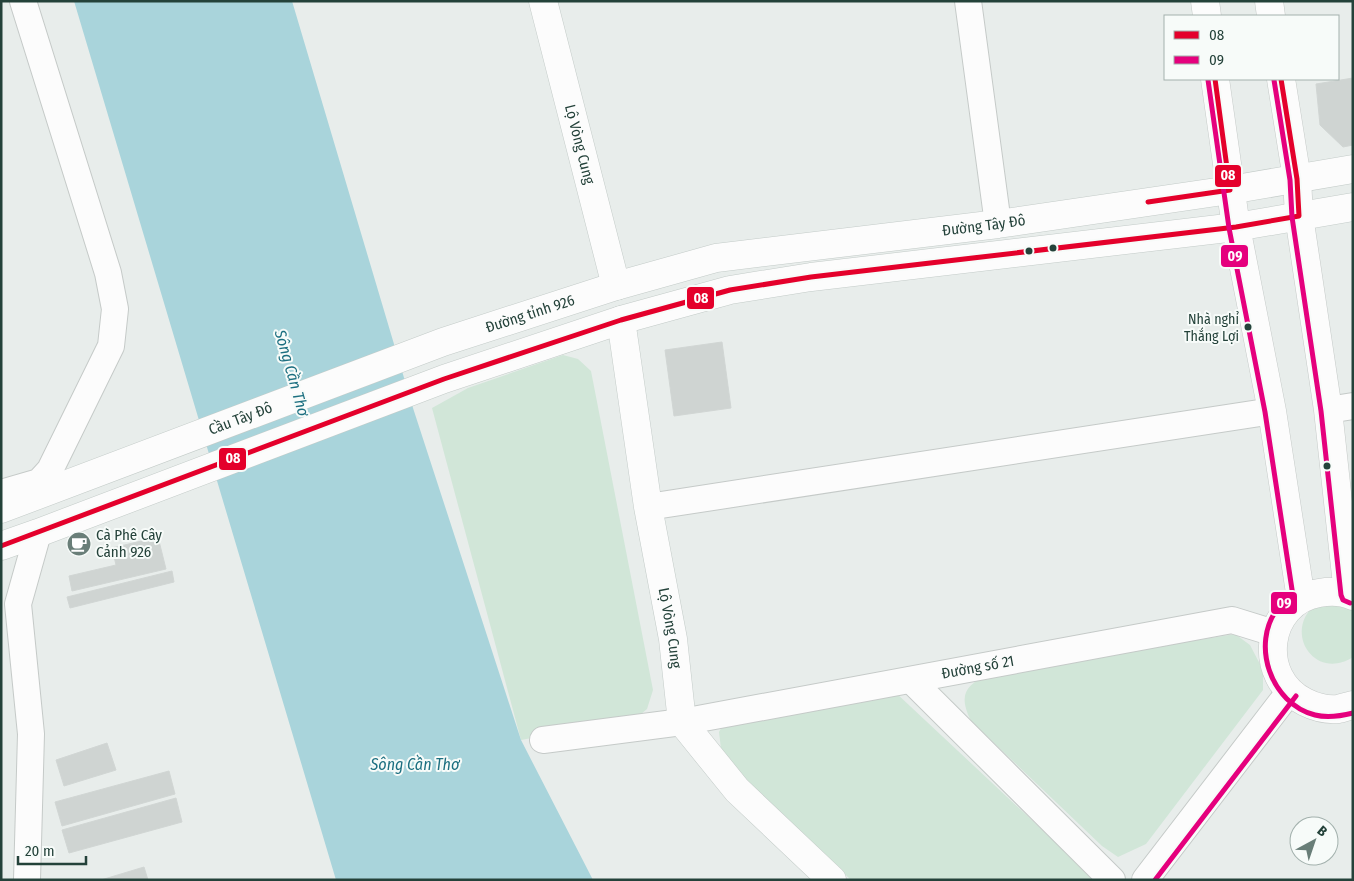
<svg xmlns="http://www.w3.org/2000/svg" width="1354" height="881" viewBox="0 0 1354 881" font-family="'Fira Sans Condensed',sans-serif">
<rect width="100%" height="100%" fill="#e8edeb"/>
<path fill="#d1e6d8" d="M563 355 578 359 591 371 653 690 647 709 635 719 521 740 432 408 468 388Z
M1317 603 1353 606V657C1315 682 1281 631 1317 603Z
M1235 634 1250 645 1263 670V690L1146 844 1118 857 1102 846 971 721C958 695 965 684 991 674Z
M895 692 1083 868 1093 880H851L722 757 719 732 725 721Z"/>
<path fill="#a9d4db" d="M74 1H292L413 408 521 740 593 880H336Z"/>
<path fill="#cfd4d2" stroke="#d1d6d4" d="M1353 78V145L1343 147 1320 125 1316 84Z
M722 342 731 408 674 416 665 350Z
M158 537 166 569 72 591 69 576 116 565 112 548Z
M172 571 174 582 70 608 67 597Z
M107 743 116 770 64 786 56 760Z
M169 771 175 794 62 826 55 802Z
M176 798 182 822 69 853 62 830Z
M144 867 148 880H101Z"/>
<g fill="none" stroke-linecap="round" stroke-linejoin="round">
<defs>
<g id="minor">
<path d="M968 1 998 224"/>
<path d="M1328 410 1353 406"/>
<path d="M1 493 39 482 50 470 111 346 115 309 108 273 23 1"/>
<path d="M648 507 1272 411"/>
<path d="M911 680 1112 880"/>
<path id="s1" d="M543 740 682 722 1232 620 1274 633"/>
<path d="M27 880 31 734 18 604 38 533"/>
<path d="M1145 880 1290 691"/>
</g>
<path id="tertiary" d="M1205 1 1207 16
M1269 1 1271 16
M1215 79 1236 227 1272 411 1301 599
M1281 79 1297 179 1299 216 1328 410 1348 594
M1353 596C1342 591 1330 591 1319 593 1265 602 1256 678 1305 702 1315 707 1327 710 1338 709 1343 708 1348 706 1353 705"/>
<g id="secondary">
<path id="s2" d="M543 1 616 286"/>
<path id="s3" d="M621 320 648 507 673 639 682 722 737 790 832 880"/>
<path id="s4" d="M1 509 443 342 616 286 716 258 998 224 1230 190 1353 169"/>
<path d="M1 546 38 533 444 379 621 320 730 290 811 277 1236 227 1353 207"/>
</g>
</defs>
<use href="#minor" stroke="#c5cac8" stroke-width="28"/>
<use href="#tertiary" stroke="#c5cac8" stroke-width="29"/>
<use href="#secondary" stroke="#c3cbc8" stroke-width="29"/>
<use href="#minor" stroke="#fcfcfc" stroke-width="26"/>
<use href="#tertiary" stroke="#fcfcfc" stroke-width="28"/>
<use href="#secondary" stroke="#fcfcfc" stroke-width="28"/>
<defs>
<path id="bus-1" d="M1148 202 1230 190 1215 79
M1 546 444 379 621 320 730 290 811 277 1236 227 1299 216 1297 179 1281 79"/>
<path id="bus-2" d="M1208 80 1229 228 1265 412 1293 596C1288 600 1282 604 1278 608 1250 644 1271 704 1315 715 1327 718 1341 716 1353 713
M1274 80 1290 180 1292 217 1321 411 1341 595 1343 600 1350 603
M1155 880 1296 696"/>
</defs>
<use href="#bus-1" stroke="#f7fbf9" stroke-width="9"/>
<use href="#bus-2" stroke="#f7fbf9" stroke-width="9"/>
<use href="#bus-1" stroke="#e4002b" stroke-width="5"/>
<use href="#bus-2" stroke="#e5007d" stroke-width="5"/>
</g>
<defs>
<symbol id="cafe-disc" viewBox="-11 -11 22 22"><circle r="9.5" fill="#697e78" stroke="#f7fbf9"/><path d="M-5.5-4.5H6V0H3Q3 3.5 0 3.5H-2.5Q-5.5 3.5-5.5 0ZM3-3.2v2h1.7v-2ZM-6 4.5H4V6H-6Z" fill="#fff"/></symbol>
</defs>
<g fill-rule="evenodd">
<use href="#cafe-disc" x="65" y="530" width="28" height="28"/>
</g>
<g fill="#24423a" stroke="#f7fbf9" stroke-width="2">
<circle cx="1053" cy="248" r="4.5"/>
<circle cx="1029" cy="251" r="4.5"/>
<circle cx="1248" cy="327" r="4.5"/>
<circle cx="1327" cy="466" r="4.5"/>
</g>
<g text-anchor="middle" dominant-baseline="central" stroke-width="4" stroke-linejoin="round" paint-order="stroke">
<g font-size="14" fill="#24423a" stroke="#f7fbf9" text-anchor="end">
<text x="1239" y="319">Nhà nghỉ<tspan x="1239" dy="17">Thắng Lợi</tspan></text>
</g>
<g font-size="15" fill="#24423a" stroke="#f7fbf9">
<text stroke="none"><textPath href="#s2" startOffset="148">Lộ Vòng Cung</textPath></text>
<text stroke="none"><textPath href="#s4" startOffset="1028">Đường Tây Đô</textPath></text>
<text stroke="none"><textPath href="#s4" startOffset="564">Đường tỉnh 926</textPath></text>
<text stroke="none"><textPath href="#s4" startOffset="256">Cầu Tây Đô</textPath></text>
<text stroke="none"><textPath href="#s3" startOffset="312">Lộ Vòng Cung</textPath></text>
<text stroke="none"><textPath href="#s1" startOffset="441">Đường số 21</textPath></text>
</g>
<g font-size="15" fill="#24423a" stroke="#f7fbf9" text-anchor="start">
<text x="96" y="535">Cà Phê Cây<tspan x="96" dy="17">Cảnh 926</tspan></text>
</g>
<g font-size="16" font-style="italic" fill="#1c6f80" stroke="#f7fbf9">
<text transform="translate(292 373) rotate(74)">Sông Cần Thơ</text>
<text x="415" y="764">Sông Cần Thơ</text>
</g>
</g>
<g stroke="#f7fbf9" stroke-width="2">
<rect x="1214" y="164" width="28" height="24" rx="5" fill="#e4002b"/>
<rect x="1220" y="244" width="29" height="24" rx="5" fill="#e5007d"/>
<rect x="686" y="286" width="29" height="24" rx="5" fill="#e4002b"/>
<rect x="218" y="447" width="29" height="24" rx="5" fill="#e4002b"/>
<rect x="1270" y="591" width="28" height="24" rx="5" fill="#e5007d"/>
</g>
<g font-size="14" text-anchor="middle" font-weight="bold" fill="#fff">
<text x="1228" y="180">08</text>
<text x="1235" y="261">09</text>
<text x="701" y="303">08</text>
<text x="233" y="463">08</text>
<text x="1284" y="608">09</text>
</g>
<rect width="1354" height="881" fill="none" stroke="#24423a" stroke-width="5"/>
<rect x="1164" y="15" width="175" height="65" fill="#f7fbf9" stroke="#a3b1ad"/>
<rect x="1174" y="31" width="25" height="8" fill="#e4002b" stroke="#a3b1ad"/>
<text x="1209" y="40" font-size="15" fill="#24423a">08</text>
<rect x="1174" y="56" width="25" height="8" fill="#e5007d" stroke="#a3b1ad"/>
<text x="1209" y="65" font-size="15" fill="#24423a">09</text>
<g transform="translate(1314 841) rotate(40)"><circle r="24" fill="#f7fbf9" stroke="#a3b1ad"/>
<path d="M0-4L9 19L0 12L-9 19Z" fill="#697e78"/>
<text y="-8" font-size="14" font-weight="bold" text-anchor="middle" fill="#24423a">B</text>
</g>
<path d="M18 856v8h68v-8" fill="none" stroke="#24423a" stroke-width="2.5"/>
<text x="25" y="856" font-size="15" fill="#24423a" stroke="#f7fbf9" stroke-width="4" paint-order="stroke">20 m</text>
</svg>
